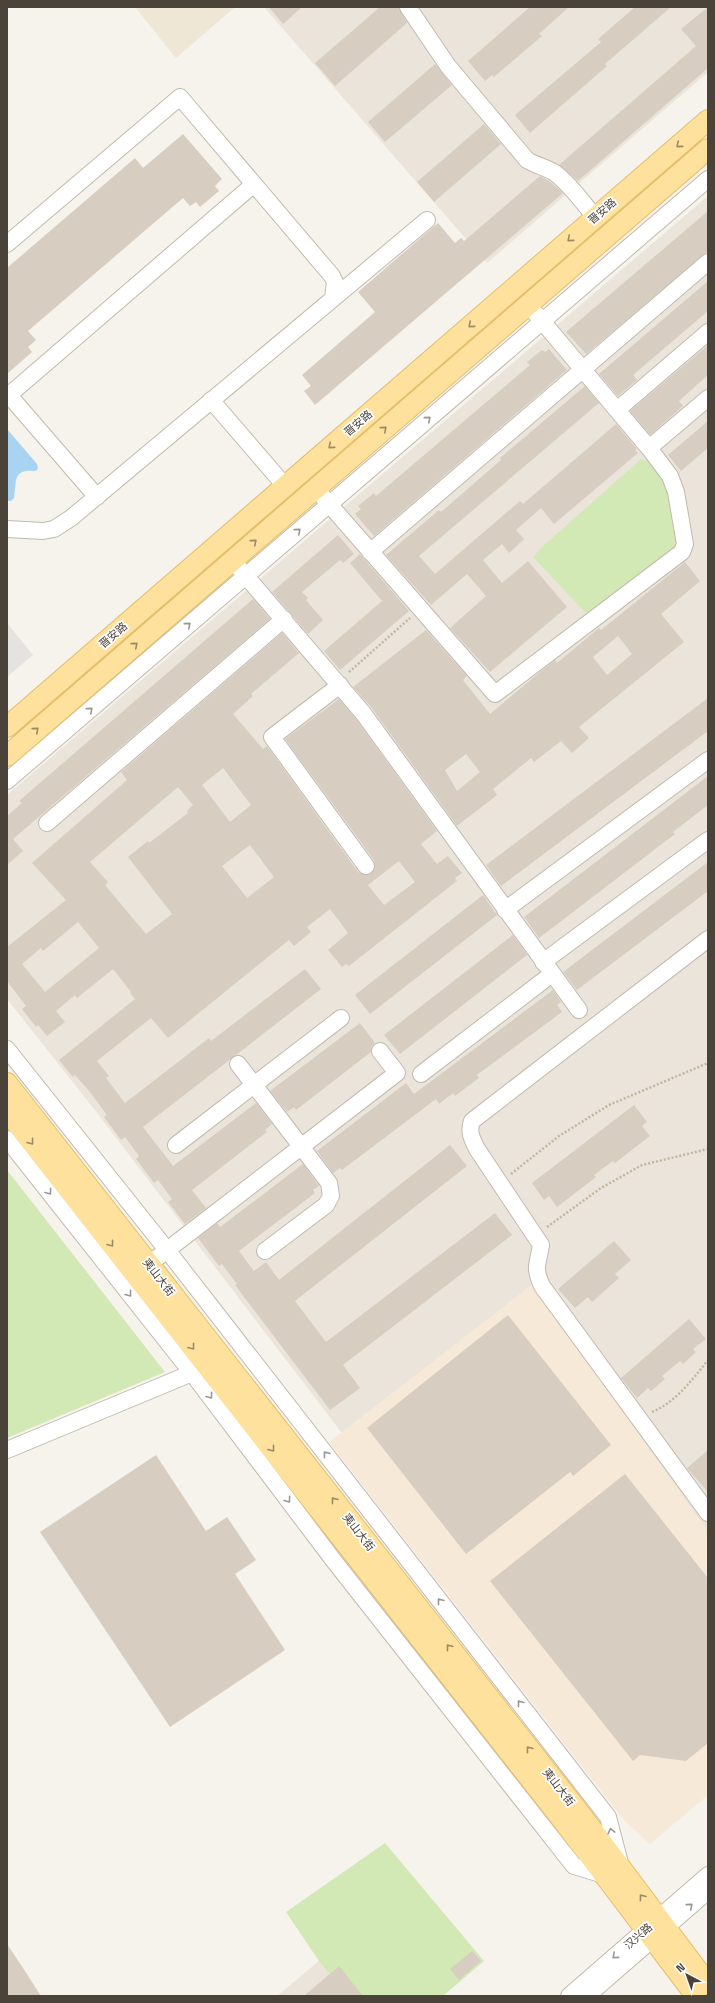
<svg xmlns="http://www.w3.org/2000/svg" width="715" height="2003" viewBox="0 0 715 2003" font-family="'Space Grotesk','Noto Sans SC',sans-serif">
<rect width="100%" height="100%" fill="#f6f2ec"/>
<path fill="#eae4da" d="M264 7H708V72L487 263Z
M708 196V1532L532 1285 342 1433 91 1105 7 999V795Z
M319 1961 347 1996H277Z"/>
<path fill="#f6e9d8" d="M532 1285 708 1532V1795L650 1844 623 1819 329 1442Z"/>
<path fill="#eee7d6" d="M135 7H235L176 58Z"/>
<path fill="#d2e9b5" d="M641 459C672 466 672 521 676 546L674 551 589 614 585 612 533 557 542 547Z
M7 1170 165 1372 7 1438Z
M385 1843 484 1961 443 1996H347L319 1961 286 1912Z"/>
<path fill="#e5e3e0" d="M7 623 33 655 7 677Z"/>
<path fill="#a9d4f1" d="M7 429 37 464 38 468 36 471C12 469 17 480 14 498L11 501H7Z"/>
<path fill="#d7cec1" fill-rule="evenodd" d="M269 7H302L283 24Z
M380 7H399L407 23 335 86 315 63Z
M530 7H569L539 34 542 36 494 77 492 75 485 81 468 61Z
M635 7H671L605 64 607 66 530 133 515 115 601 42 598 39Z
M708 7V68L578 181 559 165 696 46 681 29Z
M435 64 452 85 385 142 368 122Z
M484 124 501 144 434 202 417 182Z
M183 134 222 179 215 186 219 191 200 207 196 202 190 206 183 198 28 331 36 340 28 347 32 352 7 374V268L135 158 143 168Z
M540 176 549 181 563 193 315 405 304 391 311 386 302 375 375 312 358 292 438 223 455 243 461 238 464 241Z
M708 211V251L586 354 566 332Z
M708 281V311L633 375 637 380 618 396 599 374Z
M708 345V375L679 401 683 406 650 435 630 411Z
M549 349 567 370 374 536 355 514 361 509 358 506 374 493 376 496 530 365 527 362 542 350 545 352Z
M585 386 599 403 419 556 435 574 520 501 523 504 616 424 637 449 635 450 638 453 554 524 541 508 516 530 524 539 509 553 502 544 483 560 502 583 528 561 567 607 490 672 450 628 486 596 467 574 431 605 386 555 439 510 441 512 501 460 500 458Z
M708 421V448L681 471 668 455Z
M338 535 354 554 343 563 340 560 302 592 308 598 306 600 323 620 308 634 272 592Z
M360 554 409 611 340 670 324 651 382 601 350 563Z
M685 562 700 581 661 614 684 642 579 727 589 738 572 753 561 741 534 762 531 758 493 789 497 795 457 826 371 707 353 687 426 630 467 676 463 680 490 714 540 672 555 660 557 663 599 628 601 630ZM618 636 632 654 607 675 593 657ZM466 754 480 772 457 791 445 770Z
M253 599 270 619 13 839 23 851 7 865V816L22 803 19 801Z
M282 633 299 653 251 694 253 696 233 714 263 749 267 746 358 872 367 875 375 869 374 860 285 739 339 699 356 719 437 831 421 844 437 864 448 856 462 873 455 878 457 881 349 966 346 964 342 967 328 950 348 933 330 909 307 927 311 932 294 946 289 940 168 1038 151 1018 97 1061 109 1076 106 1078 125 1103 209 1038 211 1041 305 969 321 989 143 1127 173 1166 256 1103 272 1124 265 1130 267 1132 192 1190 206 1208 185 1224 168 1202 172 1199 158 1180 154 1183 136 1159 139 1156 125 1137 121 1140 104 1117 107 1115 90 1092 75 1075 73 1077 59 1060 135 999 130 993 131 992 113 969 77 998 75 995 56 1011 65 1022 47 1036 38 1025 36 1027 22 1009 26 1006 7 981V947L66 900 32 863 127 780 121 772ZM223 768 251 805 230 822 202 785ZM178 787 193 805 187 811 188 813 149 843 148 841 128 857 172 914 146 934 105 885 108 882 90 862ZM250 845 274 877 247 898 222 866ZM399 861 415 882 384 905 368 885ZM78 922 99 948 45 992 22 964 41 948 43 951Z
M708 698V731L501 886 486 865Z
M708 776V805L673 832 675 834 539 938 524 917Z
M708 862V891L577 990 563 972Z
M483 895 497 915 370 1014 355 995Z
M513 935 527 955 400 1054 384 1035Z
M553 990 561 1002 557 1005 562 1012 477 1075 479 1078 455 1096 453 1093 439 1104 436 1099 342 1170 340 1168 333 1173 317 1151 406 1083 414 1094Z
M360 1023 375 1043 371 1047V1052L296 1110 294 1107 287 1112 270 1091Z
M634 1105 647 1122 642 1126 650 1136 615 1163 613 1161 594 1175 596 1177 557 1207 549 1196 544 1200 532 1183Z
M450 1145 467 1166 295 1301 326 1342 495 1213 512 1235 343 1365 360 1388 330 1410 235 1285 237 1284 222 1264 219 1266 198 1238 217 1223 220 1227 303 1164 319 1186 313 1190 315 1193 239 1251 254 1271 266 1262 279 1280Z
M614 1241 631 1260 615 1274 619 1278 592 1302 588 1297 575 1308 558 1289Z
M508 1315 611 1445 573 1476 570 1472 466 1554 367 1428Z
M689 1319 706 1339 693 1349 696 1352 683 1364 680 1361 662 1376 665 1379 651 1391 648 1388 637 1398 621 1378Z
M708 1450V1492L687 1468Z
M156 1455 206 1531 227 1517 256 1560 235 1574 285 1650 170 1727 40 1532Z
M625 1474 708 1578V1743L686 1761 640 1755 633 1761 490 1581Z
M7 1944 23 1968 41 1996H7Z
M472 1951 481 1961 459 1980 450 1969Z
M339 1966 363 1996H304Z"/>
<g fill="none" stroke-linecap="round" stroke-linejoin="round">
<defs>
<path id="minor" d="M408 7 448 66 527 160C535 165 550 169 555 173 571 185 583 203 595 217
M7 244 180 97 332 276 335 282 333 298
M7 393 97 497
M9 395 254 184
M211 400 285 486
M617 410 708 332
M649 448 708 398
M322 496 495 694 682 552 685 544 676 492 670 476 649 448 536 314
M7 529 43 531 54 529 71 518 427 220
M370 552 708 262
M239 568 363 713 579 1010
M340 685 272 737 366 866
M7 781 708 179
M47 823 284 619
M505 910 708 760
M708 939 472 1121C468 1132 472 1139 477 1149L541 1245C538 1265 533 1266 542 1286L708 1513
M543 962 708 840
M7 1049 167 1250 608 1817 620 1863
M238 1064 329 1183 331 1196 326 1205 265 1251
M421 1074 552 974
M7 1139 192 1373 334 1561 574 1866 604 1875
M176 1145 341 1018
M149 1264 397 1073 380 1051
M7 1450 192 1373
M569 1996 708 1875
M587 1996 708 1891"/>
<path id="major" d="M7 727 708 120
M7 756 708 149
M7 1083 578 1811 708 1984
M7 1111 564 1822 696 1996"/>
</defs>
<use href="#minor" stroke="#c1baae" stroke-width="18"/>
<use href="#major" stroke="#e4bf6b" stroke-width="22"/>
<path stroke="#c3b69f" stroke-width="2.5" stroke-dasharray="2 2" stroke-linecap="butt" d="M349 672 410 618
M511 1174 559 1136 609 1105 708 1063
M547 1227 601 1188 642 1165 708 1149
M652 1412C676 1402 692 1380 708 1360"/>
<use href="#minor" stroke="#fff" stroke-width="16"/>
<use href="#major" stroke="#fee19d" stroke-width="20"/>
</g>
<defs><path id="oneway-chevron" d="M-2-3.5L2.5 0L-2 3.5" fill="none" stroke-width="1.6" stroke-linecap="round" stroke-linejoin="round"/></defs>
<g stroke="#9b8a66">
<use href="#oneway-chevron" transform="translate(679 145) rotate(139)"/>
<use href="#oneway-chevron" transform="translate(570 239) rotate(139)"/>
<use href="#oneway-chevron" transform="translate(471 325) rotate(139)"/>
<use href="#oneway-chevron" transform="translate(384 429) rotate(-41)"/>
<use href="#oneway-chevron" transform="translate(331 446) rotate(139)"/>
<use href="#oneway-chevron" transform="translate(254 542) rotate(-41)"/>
<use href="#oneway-chevron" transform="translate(135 645) rotate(-41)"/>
<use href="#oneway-chevron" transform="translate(36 730) rotate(-41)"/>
<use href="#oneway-chevron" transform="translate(31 1142) rotate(52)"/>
<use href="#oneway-chevron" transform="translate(111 1244) rotate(52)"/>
<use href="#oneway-chevron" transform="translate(192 1347) rotate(52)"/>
<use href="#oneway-chevron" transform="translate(272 1449) rotate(52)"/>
<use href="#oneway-chevron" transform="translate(334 1500) rotate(-128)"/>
<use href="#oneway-chevron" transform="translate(449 1647) rotate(-128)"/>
<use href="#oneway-chevron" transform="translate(529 1749) rotate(-128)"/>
<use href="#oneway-chevron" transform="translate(642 1897) rotate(-127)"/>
</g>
<g stroke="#9b9892">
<use href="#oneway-chevron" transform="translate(428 419) rotate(-41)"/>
<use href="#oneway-chevron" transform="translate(298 531) rotate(-41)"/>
<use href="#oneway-chevron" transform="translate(188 625) rotate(-41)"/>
<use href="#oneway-chevron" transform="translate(90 710) rotate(-41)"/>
<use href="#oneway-chevron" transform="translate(49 1192) rotate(52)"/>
<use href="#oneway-chevron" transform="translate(129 1294) rotate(52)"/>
<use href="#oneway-chevron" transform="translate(210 1396) rotate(53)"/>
<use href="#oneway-chevron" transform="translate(326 1454) rotate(-128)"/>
<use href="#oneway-chevron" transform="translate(288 1500) rotate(53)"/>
<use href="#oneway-chevron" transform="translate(440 1601) rotate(-128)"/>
<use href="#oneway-chevron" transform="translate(520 1703) rotate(-128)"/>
<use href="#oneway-chevron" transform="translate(611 1831) rotate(-104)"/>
<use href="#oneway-chevron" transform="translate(690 1906) rotate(-41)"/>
<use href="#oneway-chevron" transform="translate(615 1956) rotate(139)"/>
</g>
<g text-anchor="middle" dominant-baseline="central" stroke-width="3.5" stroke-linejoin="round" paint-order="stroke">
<g font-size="11" fill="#4a4339" stroke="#fff">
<text transform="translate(602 211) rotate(-41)">晋安路</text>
<text transform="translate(358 423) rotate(-41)">晋安路</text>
<text transform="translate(113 635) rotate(-41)">晋安路</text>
<text transform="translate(159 1277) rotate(52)">夷山大街</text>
<text transform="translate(359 1532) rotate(52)">夷山大街</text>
<text transform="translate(559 1787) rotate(52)">夷山大街</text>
<text transform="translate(638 1936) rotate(-41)">汉兴路</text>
</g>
</g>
<rect width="715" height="2003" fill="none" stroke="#4a4339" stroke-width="16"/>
<g transform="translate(687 1975) rotate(319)" stroke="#ffffff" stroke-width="3" paint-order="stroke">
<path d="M0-3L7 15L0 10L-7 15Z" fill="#4a4339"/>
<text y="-6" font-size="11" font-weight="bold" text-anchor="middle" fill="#4a4339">N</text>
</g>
</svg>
